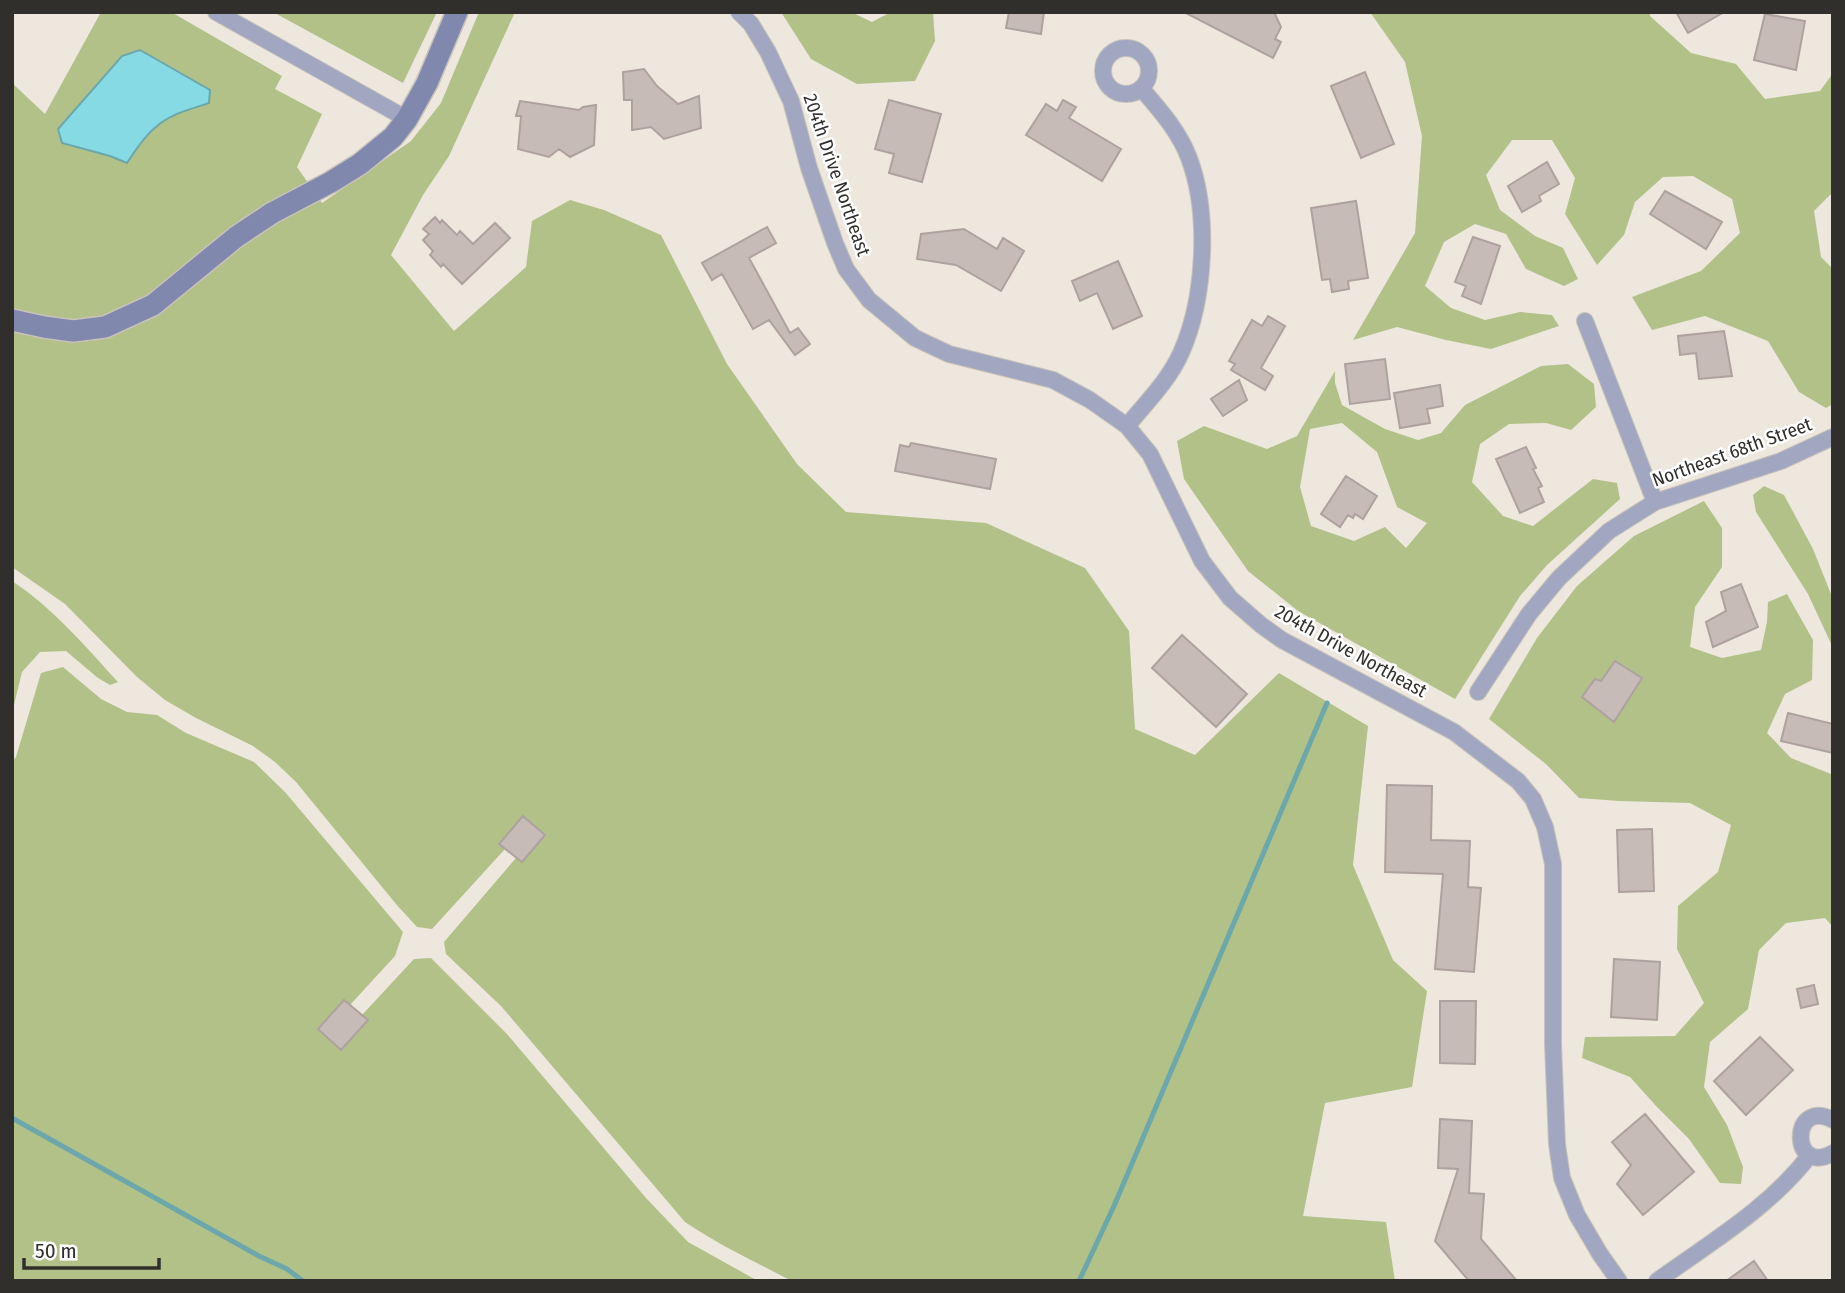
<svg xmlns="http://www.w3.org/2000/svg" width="1845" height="1293" viewBox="0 0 1845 1293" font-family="'Fira Sans Condensed',sans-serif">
<rect width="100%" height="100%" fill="#ede7de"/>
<path fill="#b2c188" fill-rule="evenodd" d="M101 12H171L282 76 275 89 322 114 297 167 322 203 411 141 441 103 479 12H515L449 156 423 195 391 255 454 331 526 267 532 221 570 200 604 210 661 235 727 364 797 464 846 512 986 523 1085 568 1129 631 1135 729 1195 755 1279 673 1368 726 1353 865 1393 960 1427 991 1412 1087 1325 1103 1303 1216 1386 1222 1395 1281H792C755 1262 719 1245 685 1222L501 1006 446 954 444 942 516 858 522 862 545 835 523 816 505 849 432 929 417 927 396 904 296 782 275 762 253 746 196 718 165 700 137 677 65 604 12 567V83L45 114Z
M273 12H437L403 83Z
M781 12H851L872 22 891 12H933L935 41 915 81 857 84 811 59Z
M1370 12H1650V16L1691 53 1736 64 1765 99 1820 91 1833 73V192L1814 211 1821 257 1833 269V404L1826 408 1799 392 1768 341 1705 316 1652 330 1632 297 1701 271 1740 233 1732 199 1693 176 1663 177 1635 202 1624 235 1597 265 1565 214 1575 178 1552 140H1512L1486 175 1500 210 1535 236 1563 248 1578 279 1564 286 1526 269 1506 234 1475 224 1444 242 1425 286 1451 308 1485 320 1520 312 1552 315 1559 326 1491 349 1446 340 1397 327 1353 340 1415 233 1422 136 1405 62Z
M1568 364 1594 384 1596 407 1571 430 1546 423 1509 424 1480 444 1472 482 1503 516 1533 526 1593 479 1617 483 1620 499 1547 565 1520 596 1455 699 1298 611 1248 571 1184 479 1177 441 1204 426 1267 449 1297 436 1335 371V383L1342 405 1385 429 1418 440 1441 433 1465 405 1541 366ZM1342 423 1377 452 1397 507 1427 523 1406 548 1385 527 1354 541 1311 526 1300 487 1310 429Z
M1764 486 1784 495 1813 549 1833 599V648L1808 594 1756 512 1753 495Z
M1704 501 1722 528V567L1695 607 1690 647 1722 658 1761 650 1767 622 1768 602 1787 594 1813 640 1812 680 1785 694 1767 733 1791 758 1831 774 1833 772V927L1825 918 1786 923 1759 950 1748 1009 1710 1042 1704 1087 1727 1125 1743 1167 1741 1184 1720 1183 1689 1139 1657 1107 1630 1077 1582 1058 1585 1037 1675 1036 1704 1003 1677 949 1678 906 1718 872 1731 825 1690 803 1619 801 1579 798 1546 764 1489 719 1537 638 1577 586 1634 536Z
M12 581C53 608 85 646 118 682L110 685 98 678 66 651 40 652 22 672 12 713Z
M63 667 101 699 127 712 157 715 186 733 254 762 285 792 403 932 395 956 350 1005 344 1000 318 1029 341 1049 367 1021 362 1015 414 959 431 958 507 1034 646 1198 688 1242 758 1281H12V762L16 757 41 673Z"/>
<path fill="#85dae4" stroke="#6ca7ac" stroke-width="2" d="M140 50 210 90 209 103C191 109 170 114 156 127 144 136 135 151 127 163L110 156 62 143 58 129 122 56Z"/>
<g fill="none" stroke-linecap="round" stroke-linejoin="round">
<path stroke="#6ca7ac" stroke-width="5" d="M12 1118 259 1256 287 1269 303 1281
M1079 1281 1114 1206 1327 703"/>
</g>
<path fill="#c7bbb7" stroke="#ada29f" stroke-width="2" d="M1009 12H1044L1041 34 1006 28Z
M1184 12H1274L1281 27 1275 39 1281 42 1273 58Z
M1676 12H1724L1688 33Z
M1765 14 1805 21 1796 70 1754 60Z
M644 69 657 86 678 104 699 96 701 128 664 139 651 127 632 130V100H624L623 72Z
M1365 72 1394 144 1361 158 1331 86Z
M889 100 941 114 922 182 889 173 894 154 875 149Z
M1063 100 1076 107 1069 118 1121 149 1102 181 1026 135 1046 104 1057 111Z
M520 101 579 110 583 107 596 105 594 145 570 157 559 149 549 157 518 149 521 116H516Z
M1547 162 1559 184 1539 196 1541 201 1522 212 1508 186Z
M1665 191 1722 222 1706 249 1650 214Z
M1356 201 1368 278 1348 281 1349 289 1332 292 1330 279 1322 280 1311 208Z
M435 217 440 223 442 220 457 235 460 231 473 244 495 223 510 238 462 284 443 264 441 267 430 255 433 251 423 240 429 234 423 229Z
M767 227 776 243 749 258 790 333 798 328 810 344 795 355 769 320 753 329 722 274 712 280 702 263Z
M964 229 997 249 1003 238 1024 251 1001 291 956 265 917 259 921 234Z
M1473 237 1500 246 1481 304 1462 296 1466 286 1455 282Z
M1118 261 1142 316 1113 329 1097 293 1080 301 1072 281Z
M1268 316 1285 326 1261 368 1273 376 1265 390 1231 370 1235 364 1229 361 1252 320 1262 326Z
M1724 331 1732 376 1699 379 1696 353 1680 355 1678 336Z
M1385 359 1390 399 1350 404 1345 364Z
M1239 380 1247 400 1223 416 1211 399Z
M1440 385 1443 406 1427 409 1430 423 1400 428 1394 393Z
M911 443 996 459 990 489 895 471 900 445 909 447Z
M1526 447 1536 468 1533 469 1542 486 1538 488 1544 502 1520 513 1496 459Z
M1346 476 1377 496 1363 519 1355 514 1353 518 1348 515 1340 527 1321 514Z
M1741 584 1758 627 1713 647 1706 622 1726 611 1721 592Z
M1182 635 1247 694 1216 727 1152 668Z
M1615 661 1642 678 1614 722 1582 697 1595 679 1601 681Z
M1788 713 1833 724V753L1781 741Z
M1387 785 1432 786 1431 840 1470 841 1468 887 1481 888 1474 972 1435 969 1443 874 1385 872Z
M523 816 545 835 522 862 499 844Z
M1652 829 1654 891 1619 892 1617 830Z
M1614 959 1660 962 1657 1020 1611 1017Z
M1814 985 1818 1004 1801 1008 1797 989Z
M344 1000 368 1020 341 1050 318 1029Z
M1440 1001H1476L1475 1064 1440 1063Z
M1760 1037 1793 1070 1746 1115 1714 1081Z
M1645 1114 1694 1172 1643 1215 1617 1184 1631 1165 1612 1142Z
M1440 1119 1472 1121 1469 1193 1484 1194 1481 1239 1517 1281H1469L1435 1241 1458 1169 1438 1168Z
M1754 1261 1768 1281H1726Z"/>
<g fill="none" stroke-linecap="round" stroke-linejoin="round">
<defs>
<path id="street" d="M216 12 407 119
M739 12 751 24 768 52 791 101 809 168 835 243 846 269 869 300 915 338 949 354 1053 380 1090 400 1127 426 1150 454 1202 561 1230 598 1261 625 1282 640 1454 732 1518 781 1533 799 1545 827 1553 864V1044L1557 1144 1562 1178 1577 1215 1600 1254 1619 1281
M1103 71a23 23 0 1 1 46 0a23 23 0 1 1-46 0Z
M1585 321 1655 502
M1127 426C1146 403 1169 380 1181 353 1205 299 1210 214 1189 158 1179 131 1159 109 1141 88
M1478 692 1529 614 1559 578 1609 531 1655 502 1781 461 1833 437
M1833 1120C1790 1097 1790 1177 1833 1153
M1657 1281C1711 1242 1769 1208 1810 1155"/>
<path id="secondary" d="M12 320 44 327 73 331 105 327 153 305 236 237 272 213 331 182 360 164 393 137 407 119 427 83 457 12"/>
</defs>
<use href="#street" stroke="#c7c2ba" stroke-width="18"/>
<use href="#secondary" stroke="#c7c2ba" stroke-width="24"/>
<use href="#street" stroke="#a2a7c1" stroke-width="16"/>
<use href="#secondary" stroke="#8088ad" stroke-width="21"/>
</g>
<g text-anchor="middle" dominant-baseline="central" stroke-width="5" stroke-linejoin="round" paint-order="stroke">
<g font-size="19" fill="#312f2b" stroke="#fff">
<text transform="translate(837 175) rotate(71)">204th Drive Northeast</text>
<text transform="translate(1732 452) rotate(-20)">Northeast 68th Street</text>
<text transform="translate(1351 651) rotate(29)">204th Drive Northeast</text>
</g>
</g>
<rect width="1845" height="1293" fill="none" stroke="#312f2b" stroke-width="28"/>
<path d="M24 1258v10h135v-10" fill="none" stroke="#312f2b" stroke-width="3.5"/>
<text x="35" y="1258" font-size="21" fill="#312f2b" stroke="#ffffff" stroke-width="5" paint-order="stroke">50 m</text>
</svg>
